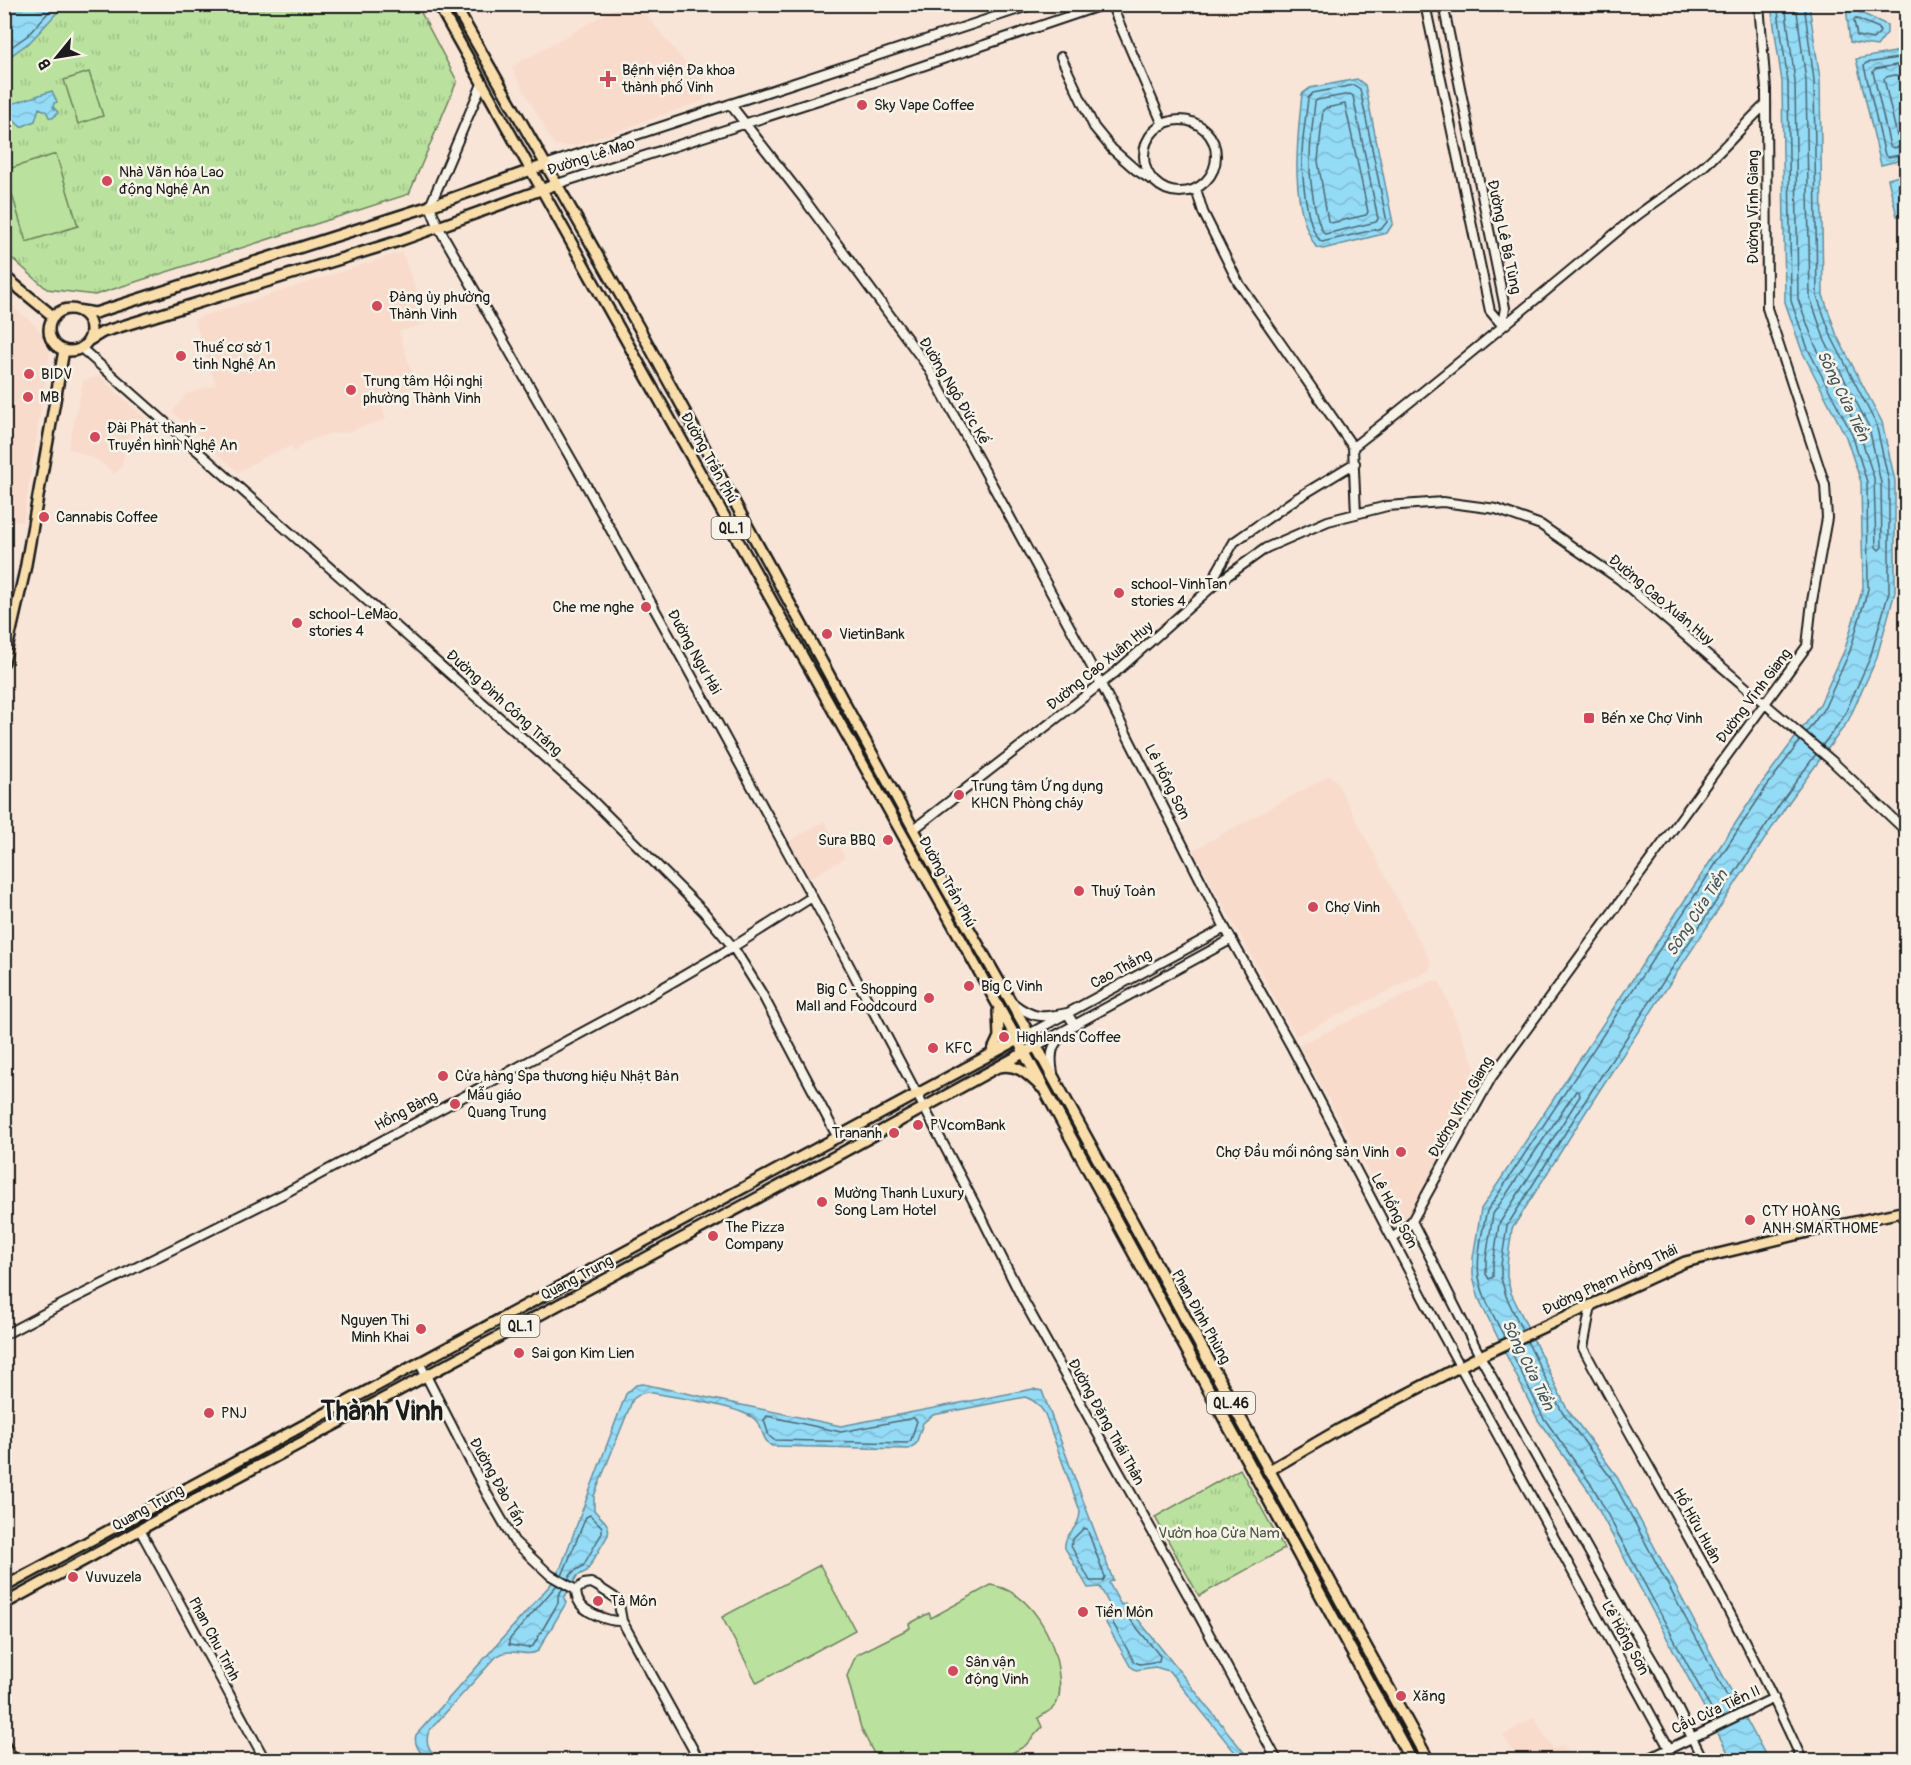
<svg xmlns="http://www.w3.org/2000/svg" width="1911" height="1765" viewBox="0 0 1911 1765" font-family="Pangolin,sans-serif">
<defs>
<pattern id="grass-tufts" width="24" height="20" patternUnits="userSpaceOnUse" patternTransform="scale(1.5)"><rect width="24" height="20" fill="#bae29e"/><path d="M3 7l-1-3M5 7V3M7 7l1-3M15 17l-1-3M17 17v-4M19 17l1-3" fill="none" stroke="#9fc188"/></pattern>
<pattern id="water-waves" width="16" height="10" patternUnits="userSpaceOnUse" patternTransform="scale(1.5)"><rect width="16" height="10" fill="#94dbf6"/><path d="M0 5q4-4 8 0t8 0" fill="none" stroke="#7fbbd2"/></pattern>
</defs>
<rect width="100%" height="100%" fill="#f8e5d7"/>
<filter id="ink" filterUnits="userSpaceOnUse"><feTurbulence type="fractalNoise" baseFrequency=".0167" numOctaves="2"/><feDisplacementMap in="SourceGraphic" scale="12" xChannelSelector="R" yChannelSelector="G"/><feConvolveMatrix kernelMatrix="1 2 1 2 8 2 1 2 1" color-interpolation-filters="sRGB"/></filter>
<g filter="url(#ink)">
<path fill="#f9dbcb" d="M623 4 638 5 708 90 703 101 575 146 554 145 511 67Z
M402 252 428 322 399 332 416 387 380 399 386 419 347 432 329 434 305 442 294 452 292 446 271 454 238 472 172 412 186 394 216 385 194 319Z
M4 299 36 326 44 337 50 353 23 522 5 519Z
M99 376 146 419 128 438 121 468 114 474 99 461 68 448 83 381Z
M1329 776 1335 779 1431 963 1430 970 1296 1036 1193 850Z
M825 821 845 858 807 880 786 843Z
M1434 980 1440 982 1481 1082 1409 1217 1398 1226 1299 1045Z
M1534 1717 1553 1749 1564 1746 1572 1760H1518L1503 1735Z"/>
<path fill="url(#grass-tufts)" stroke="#6b7f5d" stroke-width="1.5" d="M5 5H417L457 81 409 194 95 295 47 289 5 252Z
M1240 1469 1284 1549 1199 1596 1155 1517Z"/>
<path fill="#bae29e" stroke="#6b7f5d" stroke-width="1.5" d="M89 72 103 116 78 124 64 80Z
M56 154 78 226 26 242 5 170Z
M820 1565 855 1630 757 1683 722 1617Z
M991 1585C1032 1592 1055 1638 1059 1676 1060 1685 1061 1696 1056 1704 1053 1710 1044 1714 1038 1718L1042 1727 1025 1746 999 1760H877L861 1728 847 1676 856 1655 910 1628 909 1624 929 1613 931 1618Z"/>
<path fill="url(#water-waves)" stroke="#648f9f" stroke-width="1.5" d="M5 4H64V5L31 41 5 60Z
M1771 5H1809L1820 79 1823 295 1837 336 1882 422 1895 481V592L1876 660 1848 721 1789 802 1599 1091 1512 1229 1507 1265V1277L1511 1293 1567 1409 1616 1475 1768 1760H1732L1588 1490 1538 1420 1479 1299 1473 1276V1258L1481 1209 1762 783 1820 704 1845 649 1863 587 1861 482 1846 437 1802 351 1785 302 1782 82Z
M1878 5H1906V14Z
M1846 6 1887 25V33L1877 46 1850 42Z
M1900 51 1906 56V159L1881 165 1856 59Z
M1357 79 1365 85 1393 223 1387 233 1323 249 1316 247C1289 204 1297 142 1302 94L1310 88Z
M52 91 57 102 54 103 53 107 58 112 53 118 49 117 46 111 39 108 35 121 21 127 11 118 7 119 5 106Z
M1906 174V213L1897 216 1888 179Z
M643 1384 841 1426 1033 1389 1042 1391 1113 1580 1109 1583 1121 1605 1125 1603 1246 1755 1247 1760H1237L1234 1751 1169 1671 1155 1667 1136 1670 1130 1666 1106 1623 1112 1610 1100 1587 1088 1588 1065 1548C1063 1533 1080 1530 1080 1511L1045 1414C1039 1405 1036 1401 1025 1397L933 1415 923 1423 916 1444 908 1449 772 1446C760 1439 764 1424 752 1417 733 1405 673 1397 648 1392L642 1393 633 1399 594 1496V1510C601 1519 611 1523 608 1535L587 1571 577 1576 564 1598 566 1603 538 1651C524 1659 513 1645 496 1657L429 1731C424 1743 430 1751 438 1760H427C421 1753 413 1745 416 1735L551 1584 561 1567 626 1394 636 1385Z"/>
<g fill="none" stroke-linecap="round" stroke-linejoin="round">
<path stroke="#4c6873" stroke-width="1.5" d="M1777 4 1788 82 1791 301 1808 349 1852 434 1867 482 1868 589 1850 651 1825 707 1807 732
M1785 4 1795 81 1798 299 1815 345 1859 431 1874 478 1876 547 1879 550 1882 547 1881 483 1869 427 1825 341 1810 297 1806 81 1796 4
M1804 4 1814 80 1817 296 1832 338 1876 424 1889 482V592L1870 658 1843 718 1822 746
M1855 18 1879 28 1880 32 1873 39 1857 36 1854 21Z
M4 52 27 36 56 4
M1906 60 1898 58 1866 63 1864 66 1885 155 1888 157 1906 154
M1906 68 1896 65 1875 69 1873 72 1890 146 1893 148 1906 146
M1906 77 1895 75 1886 77 1884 79 1897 136 1906 137
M1354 85 1360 89 1387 222 1382 228 1322 242C1307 231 1303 182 1302 163 1301 142 1306 119 1308 98L1313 93Z
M1350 94 1353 96 1378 219 1376 222 1325 234C1315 224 1309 175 1310 160 1310 141 1313 121 1315 102L1317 100Z
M1345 104 1368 212 1366 215 1331 223 1328 221 1318 161 1323 110 1326 108Z
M1576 1091 1579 1092 1580 1096 1499 1224 1493 1264V1277L1489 1279 1486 1274V1259L1493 1214Z
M1522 1330 1506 1296 1501 1278V1265L1507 1226 1594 1087 1784 798 1816 754
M1505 1338C1495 1318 1483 1299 1479 1277 1476 1257 1482 1231 1487 1211L1767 786 1800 741
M1527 1341 1562 1412 1611 1478 1735 1711
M1510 1349 1543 1417 1593 1487 1717 1720
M767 1416 841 1432 914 1418 917 1421 911 1440 907 1443 774 1440 769 1436 764 1420Z
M1084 1528 1087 1529 1105 1577 1103 1581H1090L1071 1546 1073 1539Z
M562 1576 586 1517 590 1515 602 1527V1533L583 1566 573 1572 568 1579
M557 1585 509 1640V1645L528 1648 533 1646 558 1603V1596L563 1588
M1120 1610 1124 1612 1160 1656 1159 1661 1140 1664 1134 1662 1113 1623 1117 1612Z"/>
<defs>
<path id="minor" d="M1111 4 1163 125
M1425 4 1490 311 1502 325
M1443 4 1505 308 1502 325
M1061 57 1094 127 1112 149 1136 170 1150 179
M482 84 430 206 439 228 586 485 701 693 840 948 977 1208 1022 1298 1194 1606 1277 1760
M730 104 804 199 928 367 1101 684 1225 928 1290 1044 1438 1326 1669 1748
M1144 156a36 36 0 1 1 72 0a36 36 0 1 1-72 0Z
M545 165 1034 4
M557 184 884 79 1105 4
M1196 189 1203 212 1238 282 1353 447 1356 514
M81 348 586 794 703 911 733 947 761 992 838 1138
M1353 447C1446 375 1535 300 1625 225 1650 204 1680 187 1705 165 1727 146 1745 123 1766 104
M1206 591 1234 542 1294 500 1355 463
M914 829 1116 672 1213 586 1266 548 1328 521 1387 506 1443 502 1496 509 1541 525 1619 579 1832 761 1906 831
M1013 1003C1033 1019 1044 1018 1067 1013L1074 1024C1055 1041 1048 1047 1053 1073
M1029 1034 1225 928
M1036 1046 1232 939
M1412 1221 1480 1356 1615 1598 1660 1673 1703 1760
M1393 1238 1412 1221 1491 1078 1807 646 1812 601 1827 518 1825 485 1767 308 1766 89 1759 4
M1591 1305 1583 1348C1657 1485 1739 1618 1802 1760
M4 1335 51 1310 287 1192 633 1005 733 947 812 897
M420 1364 487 1494 514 1541 550 1575 576 1590
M140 1530 265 1760
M576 1590 584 1584 591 1583 597 1586 614 1597 619 1604 622 1621 699 1760
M576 1590C576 1591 577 1599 578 1600 583 1613 610 1622 622 1621
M1646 1760 1774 1698"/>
<path id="major" d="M438 4 1024 1052
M4 276 54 317
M49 330a21 21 0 1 1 42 0a21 21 0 1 1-42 0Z
M76 310 95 313 430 206 545 165
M88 341 103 332 402 240 557 184
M4 662 25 570 64 350
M992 1052 999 1037 998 1011
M999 1067C1018 1063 1028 1075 1041 1087
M1268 1471 1340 1429 1480 1356 1685 1262 1808 1232 1906 1211
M4 1587 1021 1038
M4 1604 172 1512 845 1151 1036 1046 947 890 638 326 454 4
M4 1745 13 1760"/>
<path id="highway" d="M1036 1046 1428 1760
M1024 1052 1411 1760"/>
</defs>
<use href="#minor" stroke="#1c1c1c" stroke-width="12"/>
<use href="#major" stroke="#1c1c1c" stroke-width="14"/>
<use href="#highway" stroke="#1c1c1c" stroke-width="15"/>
<use href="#minor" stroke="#f7f3e8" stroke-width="8"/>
<use href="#major" stroke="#f9deab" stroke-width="9"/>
<use href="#highway" stroke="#f9deab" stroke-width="10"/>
</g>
</g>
<g fill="#d1495b" stroke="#f7f3e8" stroke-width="2">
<path d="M605 70h6v6h6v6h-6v6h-6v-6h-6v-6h6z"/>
<circle cx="862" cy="105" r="6"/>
<circle cx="107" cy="181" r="6"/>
<circle cx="377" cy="306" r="6"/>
<circle cx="181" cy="356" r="6"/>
<circle cx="29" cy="374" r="6"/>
<circle cx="351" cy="390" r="6"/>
<circle cx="28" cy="397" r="6"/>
<circle cx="95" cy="437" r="6"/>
<circle cx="44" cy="517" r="6"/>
<circle cx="1119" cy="593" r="6"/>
<circle cx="646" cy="607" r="6"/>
<circle cx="297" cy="623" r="6"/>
<circle cx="827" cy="634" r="6"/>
<rect x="1583" y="712" width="12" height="12" rx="3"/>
<circle cx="959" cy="795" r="6"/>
<circle cx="888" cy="840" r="6"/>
<circle cx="1079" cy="891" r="6"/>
<circle cx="1313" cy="907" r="6"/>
<circle cx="969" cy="986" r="6"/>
<circle cx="929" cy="998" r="6"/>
<circle cx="1004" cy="1037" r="6"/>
<circle cx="933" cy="1048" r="6"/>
<circle cx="443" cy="1076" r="6"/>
<circle cx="455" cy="1104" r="6"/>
<circle cx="918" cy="1125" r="6"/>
<circle cx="894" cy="1133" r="6"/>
<circle cx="1401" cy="1152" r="6"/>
<circle cx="822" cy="1202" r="6"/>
<circle cx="1750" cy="1220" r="6"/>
<circle cx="713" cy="1236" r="6"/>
<circle cx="421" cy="1329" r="6"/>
<circle cx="519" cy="1353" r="6"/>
<circle cx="209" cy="1413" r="6"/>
<circle cx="73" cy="1577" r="6"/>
<circle cx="598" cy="1601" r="6"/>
<circle cx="1083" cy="1612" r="6"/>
<circle cx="953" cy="1671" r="6"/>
<circle cx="1401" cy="1696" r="6"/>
</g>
<g text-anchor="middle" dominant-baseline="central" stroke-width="5" stroke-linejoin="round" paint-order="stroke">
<g fill="#f7f3e8" stroke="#5e5c59" stroke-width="1.5">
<rect x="711.5" y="517" width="39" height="22" rx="4.5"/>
<rect x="500.5" y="1315" width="39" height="22" rx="4.5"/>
<rect x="1207" y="1392" width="48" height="22" rx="4.5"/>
</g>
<g font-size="14" font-weight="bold" fill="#1c1c1c">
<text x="731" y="528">QL.1</text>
<text x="520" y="1326">QL.1</text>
<text x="1231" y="1403">QL.46</text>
</g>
<g font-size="15" fill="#1c1c1c" stroke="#f7f3e8" text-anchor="start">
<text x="622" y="70">Bệnh viện Đa khoa<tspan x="622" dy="17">thành phố Vinh</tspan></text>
<text x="874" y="105">Sky Vape Coffee</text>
<text x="119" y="172">Nhà Văn hóa Lao<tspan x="119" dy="17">động Nghệ An</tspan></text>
<text x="389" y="297">Đảng ủy phường<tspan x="389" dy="17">Thành Vinh</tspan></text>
<text x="193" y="347">Thuế cơ sở 1<tspan x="193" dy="17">tỉnh Nghệ An</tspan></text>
<text x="41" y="374">BIDV</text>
<text x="363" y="381">Trung tâm Hội nghị<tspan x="363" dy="17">phường Thành Vinh</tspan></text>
<text x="40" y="397">MB</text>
<text x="107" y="428">Đài Phát thanh -<tspan x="107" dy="17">Truyền hình Nghệ An</tspan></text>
<text x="56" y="517">Cannabis Coffee</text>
<text x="1131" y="584">school-VinhTan<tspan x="1131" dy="17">stories 4</tspan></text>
<text x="634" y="607" text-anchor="end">Che me nghe</text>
<text x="309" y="614">school-LeMao<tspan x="309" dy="17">stories 4</tspan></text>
<text x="839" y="634">VietinBank</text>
<text x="1601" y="718">Bến xe Chợ Vinh</text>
<text x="971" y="786">Trung tâm Ứng dụng<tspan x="971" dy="17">KHCN Phòng cháy</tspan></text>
<text x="876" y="840" text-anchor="end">Sura BBQ</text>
<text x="1091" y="891">Thuý Toản</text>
<text x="1325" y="907">Chợ Vinh</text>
<text x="981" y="986">Big C Vinh</text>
<text x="917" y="989" text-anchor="end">Big C - Shopping<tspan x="917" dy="17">Mall and Foodcourd</tspan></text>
<text x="1016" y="1037">Highlands Coffee</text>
<text x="945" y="1048">KFC</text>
<text x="455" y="1076">Cửa hàng Spa thương hiệu Nhật Bản</text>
<text x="467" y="1095">Mẫu giáo<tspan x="467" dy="17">Quang Trung</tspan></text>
<text x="930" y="1125">PVcomBank</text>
<text x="882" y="1133" text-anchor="end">Trananh</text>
<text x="1389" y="1152" text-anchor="end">Chợ Đầu mối nông sản Vinh</text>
<text x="834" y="1193">Mường Thanh Luxury<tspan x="834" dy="17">Song Lam Hotel</tspan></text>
<text x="1762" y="1211">CTY HOÀNG<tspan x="1762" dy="17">ANH SMARTHOME</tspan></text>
<text x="725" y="1227">The Pizza<tspan x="725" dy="17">Company</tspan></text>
<text x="409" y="1320" text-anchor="end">Nguyen Thi<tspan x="409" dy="17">Minh Khai</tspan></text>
<text x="531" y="1353">Sai gon Kim Lien</text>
<text x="221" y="1413">PNJ</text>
<text x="85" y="1577">Vuvuzela</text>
<text x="610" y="1601">Tả Môn</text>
<text x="1095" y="1612">Tiền Môn</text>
<text x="965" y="1662">Sân vận<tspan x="965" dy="17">động Vinh</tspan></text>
<text x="1413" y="1696">Xăng</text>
</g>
<g font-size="15" fill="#1c1c1c" stroke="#f7f3e8">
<text transform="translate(591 157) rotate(-18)">Đường Lê Mao</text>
<text transform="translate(1753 207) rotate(-90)">Đường Vĩnh Giang</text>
<text transform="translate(1504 237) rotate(78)">Đường Lê Bá Tùng</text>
<text transform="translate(954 391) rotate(59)">Đường Ngô Đức Kế</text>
<text transform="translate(709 458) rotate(61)">Đường Trần Phú</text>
<text transform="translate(1661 600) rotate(40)">Đường Cao Xuân Huy</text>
<text transform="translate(694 652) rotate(61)">Đường Ngư Hải</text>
<text transform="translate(1100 666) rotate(-39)">Đường Cao Xuân Huy</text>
<text transform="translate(1754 696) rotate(-53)">Đường Vĩnh Giang</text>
<text transform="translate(504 703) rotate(42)">Đường Đinh Công Tráng</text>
<text transform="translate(1167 782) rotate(63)">Lê Hồng Sơn</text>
<text transform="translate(947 882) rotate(61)">Đường Trần Phú</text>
<text transform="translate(1121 969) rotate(-28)">Cao Thắng</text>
<text transform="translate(1461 1107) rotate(-60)">Đường Vĩnh Giang</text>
<text transform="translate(406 1111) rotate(-28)">Hồng Bàng</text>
<text transform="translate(1394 1211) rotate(62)">Lê Hồng Sơn</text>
<text transform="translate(577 1278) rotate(-28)">Quang Trung</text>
<text transform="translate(1610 1280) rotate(-25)">Đường Phạm Hồng Thái</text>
<text transform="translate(1201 1317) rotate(61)">Phan Đình Phùng</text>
<text transform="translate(1106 1422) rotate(61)">Đường Đặng Thái Thân</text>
<text transform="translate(497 1482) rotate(61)">Đường Đào Tấn</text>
<text transform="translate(148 1508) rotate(-29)">Quang Trung</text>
<text transform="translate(1697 1526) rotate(61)">Hồ Hữu Huân</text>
<text transform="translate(1625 1638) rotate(61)">Lê Hồng Sơn</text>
<text transform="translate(214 1639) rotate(62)">Phan Chu Trinh</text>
<text transform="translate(1716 1710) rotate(-25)">Cầu Cửa Tiền II</text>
</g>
<g font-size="15" fill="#4b5743" stroke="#f7f3e8">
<text x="1219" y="1533">Vườn hoa Cửa Nam</text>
</g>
<g font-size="16" font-style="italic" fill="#40555d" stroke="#f7f3e8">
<text transform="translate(1843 396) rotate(64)">Sông Cửa Tiền</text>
<text transform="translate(1697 913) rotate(-57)">Sông Cửa Tiền</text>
<text transform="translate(1528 1365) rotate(64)">Sông Cửa Tiền</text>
</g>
<g font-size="27" font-weight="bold" fill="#1c1c1c" stroke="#f7f3e8">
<text x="382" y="1411">Thành Vinh</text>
</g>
</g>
<rect width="1911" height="1765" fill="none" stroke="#f7f3e8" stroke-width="24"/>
<rect x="12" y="12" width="1887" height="1741" fill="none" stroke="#1c1c1c" stroke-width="2" filter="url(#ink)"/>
<g transform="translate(57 57) rotate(240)" stroke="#f7f3e8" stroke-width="4.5" paint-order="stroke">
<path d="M0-4.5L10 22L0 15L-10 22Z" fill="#1c1c1c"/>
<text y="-9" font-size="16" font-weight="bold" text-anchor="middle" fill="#1c1c1c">B</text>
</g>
</svg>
